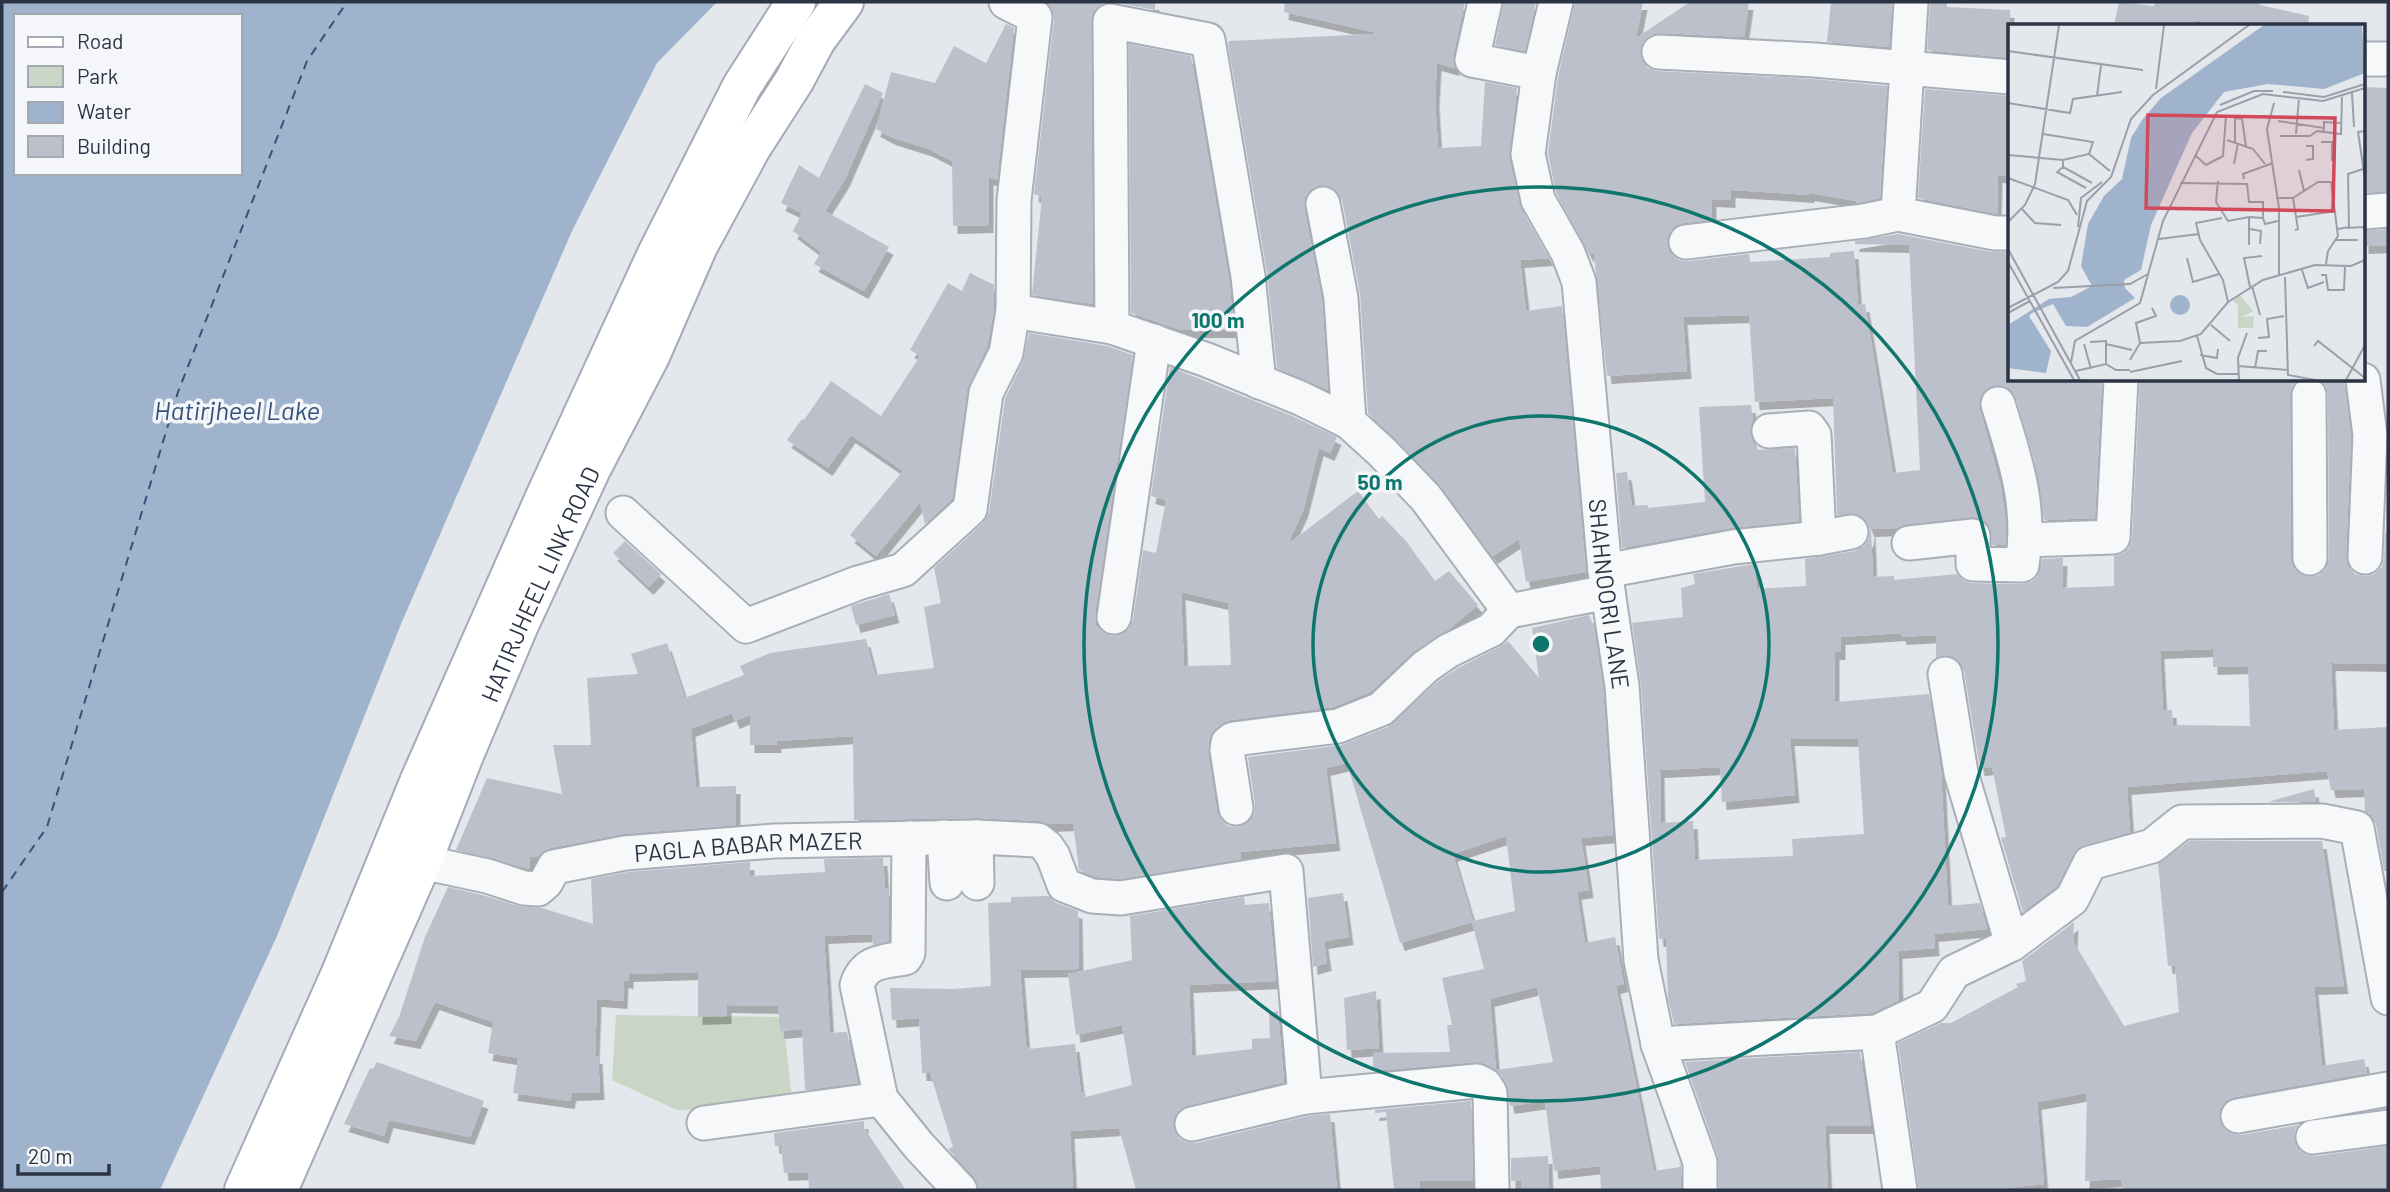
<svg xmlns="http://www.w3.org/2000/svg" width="2390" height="1192" viewBox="0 0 2390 1192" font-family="Barlow,sans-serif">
<defs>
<filter id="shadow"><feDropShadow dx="4.5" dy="8" stdDeviation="0" flood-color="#0004"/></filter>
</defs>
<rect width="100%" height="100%" fill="#e4e7ec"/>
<path fill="#c9d6c5" d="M616 1015 783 1017 793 1108 677 1110 612 1080Z"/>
<path fill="#9fb4cc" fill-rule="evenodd" d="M2 2H717L657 63 572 231 401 624 277 936 160 1190H2ZM16 16H240V173H16Z"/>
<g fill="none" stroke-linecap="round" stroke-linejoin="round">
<path stroke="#34527a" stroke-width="2" stroke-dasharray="9 7" stroke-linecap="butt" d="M2 892 47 827 178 392 307 61 347 2"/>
</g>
<path fill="#bbc0ca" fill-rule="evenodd" filter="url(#shadow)" d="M1046 2H1155V10L1114 2 1103 3 1094 10 1091 20 1093 304 1032 295 1042 197 1034 194 1054 19 1052 9Z
M1285 2H1465L1453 56 1455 68 1437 63 1435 100 1438 148 1481 146 1485 82 1517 88 1509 158 1521 209 1549 258 1520 260 1526 311 1562 306 1586 572 1526 582 1519 539 1493 556 1440 485 1368 413 1360 294 1342 200 1337 191 1329 186 1320 185 1311 189 1305 197 1304 207 1322 300 1328 390 1277 368 1267 273 1228 44 1229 41 1373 34V32L1284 12Z
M1504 2H1536L1525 51 1495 45Z
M1575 2H1643L1636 38 1690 2H1749L1744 37 1660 33 1650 35 1643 42 1640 52 1642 60 1648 68 1657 71 1814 79 1887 86 1880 198 1856 203V201L1810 193V195L1731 190V200L1712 199V220L1684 223 1675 226 1669 234 1667 244 1671 254 1679 260 1688 261 1749 254 1750 262 1830 257V253L1854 251 1858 305 1865 304 1893 473 1920 470 1909 245 1855 244V241L1898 234 1991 252H2010V380H2102L2095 518 2044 520 2034 459 2016 398 2010 389 2001 385 1993 386 1983 392 1979 401 1980 409 2001 487 2006 524 2005 545H1992L1989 525 1982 519 1972 517 1907 524 1897 528 1871 529 1873 577 1894 576V580L1957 574 1964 581 1972 583 2022 584 2031 582 2037 577 2042 559 2063 558 2062 588 2114 586V556L2122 554 2129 548 2132 538 2140 380H2298L2292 386 2290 395 2291 558 2293 567 2300 574 2309 577 2319 575 2326 568 2329 558 2328 395 2326 386 2320 380H2344L2351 436 2346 557 2348 566 2355 574 2365 576 2374 574 2382 567 2384 558 2385 533 2388 532V664L2331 663 2334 730 2388 727V871H2384L2376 824 2371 815 2365 811 2364 789 2331 790 2327 771 2127 787 2130 832 2078 848 2057 886 2023 912 2001 838 2006 837 1992 767 1980 768 1964 671 1960 662 1951 656 1943 655 1936 658V635L1902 637 1901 633 1841 637V652H1835V702L1929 694 1941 771 1948 906 1980 903 1987 929 1934 934 1935 948 1898 951 1899 1000 1872 1013 1674 1024 1668 998 1666 939H1659L1641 685 1632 623 1683 617 1681 588 1695 584 1693 574 1754 564 1757 589 1806 586 1805 559 1855 551 1864 546 1869 538 1870 529 1866 520 1858 514 1837 515 1833 398 1755 402 1749 315 1683 317 1687 371 1607 376 1594 254H1589L1556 193 1548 153 1558 77ZM2213 649V667L2248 666 2250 726 2173 725 2172 710H2163L2160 651ZM1790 738 1858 739 1864 834 1792 839 1793 856 1695 860 1693 821 1661 823 1660 770 1720 767 1722 802 1795 795Z
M1831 2H1892L1889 47 1827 42Z
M1930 2H1947V7L2010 10V58L1927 50Z
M2119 2 2154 6 2155 2H2260V5L2309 16 2308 26H2214L2196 20 2195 26H2114Z
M1006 24 1014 28 997 180 989 177V225L953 226 952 161 929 149 891 137 876 129 891 72 935 83 954 46 986 63Z
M1129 44 1191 56 1229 279 1234 330H1181L1131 313Z
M865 84 883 93 845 179 825 211 889 247 864 291 814 264 821 252 793 231 802 213 781 203 799 165 819 178Z
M2364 87 2388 88V191L2364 193Z
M1925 89 2010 96V176L1998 175 1997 214 1918 198Z
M2388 229V245L2364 246V231Z
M970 273 994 285V309L987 347 967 390 952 499 925 524 920 502 876 556 850 535 903 471 851 435 828 468 787 440 802 419 804 420 831 381 881 416 920 356 910 350 948 283 962 291Z
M1029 333 1107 346 1133 355 1095 614 1096 625 1103 632 1111 636 1120 635 1129 628 1133 620 1143 550 1156 553 1166 500 1151 496 1170 367 1292 416 1337 437 1330 453 1319 448 1304 508 1288 544 1358 491 1379 519 1382 516 1406 541 1435 581 1449 571 1478 605 1449 629 1414 651 1370 692 1333 707 1231 720 1216 728 1209 740 1208 753 1217 811 1221 819 1228 826 1238 827 1247 823 1254 814 1255 805 1248 757 1341 745 1388 727 1437 682 1458 668 1499 647 1508 641 1539 678 1532 628 1589 615 1594 628 1603 688 1613 835 1581 838 1589 890 1577 892 1585 943 1615 937 1624 984 1616 986 1654 1171 1680 1167 1679 1161 1681 1165V1190H1601L1600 1166 1554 1171 1545 1101 1510 1106 1506 1083 1501 1074 1486 1064 1475 1062 1373 1071V1053L1450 1052 1447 1025H1452L1442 978 1484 969 1472 922 1400 943 1347 763 1326 768 1336 843 1240 852 1241 859 1120 879 1096 877 1079 870 1073 823 1049 824 1039 821 976 818 854 820 853 736 777 741V745H750V715L735 721 732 713 691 729 696 787 736 786V825L623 834 550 848 538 856 530 857V869L456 850 487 778 562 794 553 745H591L587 678 638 674 631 654 667 643 685 698 744 675 740 666 770 653 866 639 875 675 934 668 924 607 941 603 934 568 983 523 989 512 1005 399 1023 361ZM1181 592 1228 603 1231 665 1184 666ZM1506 836 1515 911 1473 921 1453 854ZM1537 987 1553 1062 1496 1070 1490 999Z
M1751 405 1753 421 1750 433 1756 450 1795 448 1799 521 1730 528 1622 548 1616 473 1627 472 1632 506 1648 505V508L1705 502 1699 407Z
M625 541 661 574 649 587 613 553Z
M889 594 895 615 856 625 851 606Z
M2314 789 2316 802H2268Z
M2189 841H2322L2344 986 2314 987 2322 1066 2364 1059 2367 1073 2235 1097 2226 1101 2220 1109 2219 1120 2224 1129 2232 1134 2241 1135 2299 1125 2295 1130 2294 1140 2298 1149 2306 1155 2316 1156 2388 1146V1190H2123L2121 1179 2085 1181 2087 1093 2037 1102 2044 1184 1987 1190H1919L1898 1043 1941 1023H1951L2018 987 2016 984 2026 981 2022 961 2074 922 2073 941 2124 1026 2179 1012 2175 965 2168 966 2158 864Z
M883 858 885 888H889V941L873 945 872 934 824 936 830 1033 847 1032 858 1083 805 1090 802 1029 780 1031 778 1006 727 1005V1016L698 1017V972L629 974V981L624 980 623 1001 597 999 595 1056H598L600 1092 572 1093 570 1101 513 1093 518 1058 488 1053 493 1022 435 1002 416 1041 389 1036 399 1017 425 937 448 887 482 895 518 906 542 908 593 924 591 879 628 872 750 862V876L825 872 824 859Z
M1343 893 1349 937 1324 941 1327 963 1313 967 1308 898Z
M1049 896 1056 903 1078 911 1079 969 1020 970 1026 1046H1028V1049L1075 1044 1081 1093 1085 1092 1086 1097 1132 1085 1122 1025 1076 1035 1068 974 1132 960 1130 916 1244 897 1245 905 1269 903 1276 981 1189 985 1192 1056 1252 1049V1039L1270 1038 1269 1013 1278 1011 1284 1082 1187 1106 1178 1111 1174 1118 1173 1128 1179 1138 1186 1142 1196 1143 1308 1116 1330 1114 1337 1190H1136L1119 1128 1070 1131 1073 1190H979L974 1177 948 1149 953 1147 930 1073H922L919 1018 892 1020 890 988 954 989 991 986 988 903 1011 902V897Z
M1376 991 1379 1048 1347 1050 1344 998Z
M1860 1052 1871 1126H1825L1828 1190H1719L1718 1156 1685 1062Z
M377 1062 484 1101 470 1137 389 1120 384 1136 344 1124 370 1068 373 1069Z
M1471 1101 1473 1181H1419L1420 1190H1394L1386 1112 1375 1113V1110Z
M864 1121V1128L906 1190H809L808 1172 784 1173 781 1146H775L774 1133Z
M1548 1156 1549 1190H1521V1181H1511V1158Z"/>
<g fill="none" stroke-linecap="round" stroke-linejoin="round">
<defs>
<g id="minor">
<path d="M1485 2 1472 60 1539 73"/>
<path id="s1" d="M1556 2 1539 73 1528 154 1538 200 1568 253 1579 282 1605 571 1622 686 1641 960 1658 1044 1700 1162V1190"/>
<path d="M1659 52 1815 60 2010 77"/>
<path d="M2364 59H2388"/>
<path d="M1323 204 1341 298 1349 422"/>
<path d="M2364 212 2388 210"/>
<path d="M1898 214 1911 2"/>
<path d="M1686 242 1864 221 1898 214 1995 233H2010"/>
<path d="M1013 311 1112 327 1207 360 1300 398 1349 422 1382 452 1426 498 1509 611"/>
<path d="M1112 327 1110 21 1208 40 1248 276 1259 382"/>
<path d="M2363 380 2370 435 2365 557"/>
<path d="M2309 395 2310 558"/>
<path d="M1769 431 1809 428 1814 435 1819 538"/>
<path d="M623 513 746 626 858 583 903 570 970 509 986 393 1006 353 1013 311 1014 200 1035 17 1006 2"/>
<path d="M2026 540 2113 537 2121 380"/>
<path d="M1909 543 1973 536V564L2022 565C2032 507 2015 458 1998 404"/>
<path d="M1605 571 1733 547 1819 538 1851 532"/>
<path d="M1509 611 1608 592"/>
<path d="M1114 617 1154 341"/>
<path d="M1945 674 1961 773 2012 944"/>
<path d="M1236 808 1227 750 1228 743 1233 739 1338 726 1381 709 1425 667 1448 651 1491 630 1509 611"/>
<path d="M944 837 947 883"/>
<path d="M976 837 977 883"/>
<path d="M909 838 908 953 905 958C882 962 865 961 857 985L881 1099 919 1146 960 1190"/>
<path id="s2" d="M422 862 487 876 524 888 538 889 546 882 554 867 625 853 774 841 976 837 1038 840 1047 847 1053 856 1064 885 1092 896 1121 898 1286 871 1305 1097 1477 1081 1485 1085 1490 1093 1492 1190"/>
<path d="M1877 1032 1900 1190"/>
<path d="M1658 1044 1877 1032 1932 1006 1954 972 2012 944 2072 899 2090 863 2152 846 2182 822 2322 821 2357 828 2388 998"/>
<path d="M2238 1116 2388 1089"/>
<path d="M704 1123 881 1099"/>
<path d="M1192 1124 1305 1097"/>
<path d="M2313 1137 2388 1127"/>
</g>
<g id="major">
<path d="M244 1190 341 973 420 780 546 495 657 254 742 86 796 2"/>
<path id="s3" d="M278 1190 422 862 464 755 518 627 591 469 650 356 698 246 751 148 794 81 816 40 844 2"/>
</g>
</defs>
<use href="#minor" stroke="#a9aeb7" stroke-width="37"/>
<use href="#major" stroke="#a3abb8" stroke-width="42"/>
<use href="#minor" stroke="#f7f8fa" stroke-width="33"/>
<use href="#major" stroke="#fff" stroke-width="38"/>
</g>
<g fill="none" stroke="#0f766e" stroke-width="3.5">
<circle cx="1541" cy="644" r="228"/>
<circle cx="1541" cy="644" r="457"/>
</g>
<g text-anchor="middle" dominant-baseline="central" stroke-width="7" stroke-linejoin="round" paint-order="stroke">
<g font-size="24" fill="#2b3445" stroke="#f4f6f9">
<text stroke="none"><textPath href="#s3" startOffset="660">HATIRJHEEL LINK ROAD</textPath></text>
<text stroke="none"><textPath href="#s1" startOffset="607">SHAHNOORI LANE</textPath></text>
<text stroke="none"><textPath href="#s2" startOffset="343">PAGLA BABAR MAZER</textPath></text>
</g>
<g font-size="26" font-style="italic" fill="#34527a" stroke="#f4f6f9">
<text x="237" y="409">Hatirjheel Lake</text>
</g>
</g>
<g transform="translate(2008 24)">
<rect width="357" height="357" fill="#e4e7ec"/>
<path d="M232 271 245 287 234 293 246 292 245 304H230V282L225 276Z" fill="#c9d6c5"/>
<path d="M256 1H354L357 49 316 65 260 60 216 68 184 109 143 201 133 246 116 256 117 264 127 274 79 303 58 302 45 280 24 289 21 292 43 327 38 349 0 344V301L41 275 63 273 84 262 73 242 80 200 96 172 114 155 123 114 134 96 153 74ZM162 281a10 10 0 1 1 20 0a10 10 0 1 1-20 0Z" fill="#9fb4cc"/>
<path fill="none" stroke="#9fb4cc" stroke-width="3.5" d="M85 199 102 203 124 182 143 155 164 96 179 74 227 44 279 30 311 1"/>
<path fill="none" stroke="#9a9fa9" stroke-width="2" d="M0 27 135 46M148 65 156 1M275 68 316 73 357 60M344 69 346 103M89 72 93 41M0 79 62 89 65 75 114 68M266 79 259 105 271 184V253M212 81 246 67H265M270 97 316 104 315 109M316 103V98L333 99M357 107 350 108 357 155M288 110 291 74M272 112H302L309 107 333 110 334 73M219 116 245 125 257 140M227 118V94L234 95 238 122M313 118H324V137M81 130 102 147M0 131 55 136 81 130 85 118 35 110M188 132 198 141 215 132 218 92M55 136V143L84 159M298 136 305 135V122H298M226 140 230 119M55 143 49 148 78 164M291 146 296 167M0 154 60 176 69 191M236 155 235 150 265 139M210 157 208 178 220 197 241 193 255 194 257 200 270 197M172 159 239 160 241 178H255V194M268 174H285L310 158H323L330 212 320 227 318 240M285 174 290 205 287 206M14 185 27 199 53 201M241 193V221M288 193 328 187M214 194 188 199 192 216 215 256 220 278M0 198 17 181 27 160 51 1M70 203 73 174 94 158M339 204 356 203 357 208M242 205 253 207 252 220M330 205 341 203 340 150 355 145M151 215 191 210M328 216H350M0 225 72 356M179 234 185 258 211 250M0 238 66 356M294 246 300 264 316 258M313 251H318L320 266H336L337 242M277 253 280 351 307 356M244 262 252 291M242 263 236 234 254 232M45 264 122 260 140 250M0 284 50 258 60 247 79 177 103 153 123 95 145 71 241 1M0 289 22 277M203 301 222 317M189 312 198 344 209 350H230M250 314 261 313 259 295 276 292M82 318 98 317V340M132 319 128 299 148 292 144 284M76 320 83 345M98 320 124 326M306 322 310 317 357 354M192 331 209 334 210 325M122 336 132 319 172 317 193 310 220 278 255 256 307 241 343 242 357 236M63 338 67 317 132 279 155 197 209 88 255 70 315 77 357 64M230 342 280 346M247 344 250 327H259M68 347 98 340 108 346H122M122 348 174 337M231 356 230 334 239 309M338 356 357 321"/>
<path fill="#d1495b" fill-opacity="0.15" stroke="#d1495b" stroke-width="3.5" d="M140 91 327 94 325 187 138 184Z"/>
<rect width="357" height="357" fill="none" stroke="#2b3445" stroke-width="3.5"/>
</g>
<circle cx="1541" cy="644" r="10" fill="#0f766e" stroke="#f4f6f9" stroke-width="3.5"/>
<g font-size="21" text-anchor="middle" font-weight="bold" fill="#0f766e" stroke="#f4f6f9" stroke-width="7" stroke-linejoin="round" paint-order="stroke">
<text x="1218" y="328">100 m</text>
<text x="1380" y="490">50 m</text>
</g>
<rect width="2390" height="1192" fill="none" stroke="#2b3445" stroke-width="7"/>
<rect x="14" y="14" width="228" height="161" fill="#f4f6f9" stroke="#a4a8b1" stroke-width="2"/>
<rect x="28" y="37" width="35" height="10" fill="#ffffff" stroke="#a4a8b1" stroke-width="2"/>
<text x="77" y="49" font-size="21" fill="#2b3445">Road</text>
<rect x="28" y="66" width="35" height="21" fill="#c9d6c5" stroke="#a4a8b1" stroke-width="2"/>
<text x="77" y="84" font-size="21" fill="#2b3445">Park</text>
<rect x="28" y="102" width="35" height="21" fill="#9fb4cc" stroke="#a4a8b1" stroke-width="2"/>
<text x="77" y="119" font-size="21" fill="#2b3445">Water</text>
<rect x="28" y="136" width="35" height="21" fill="#bbc0ca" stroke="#a4a8b1" stroke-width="2"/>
<text x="77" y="154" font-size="21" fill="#2b3445">Building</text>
<path d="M18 1164v10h91v-10" fill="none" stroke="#2b3445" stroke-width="3.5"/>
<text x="28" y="1164" font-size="21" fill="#2b3445" stroke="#f4f6f9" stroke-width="5" paint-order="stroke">20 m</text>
</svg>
